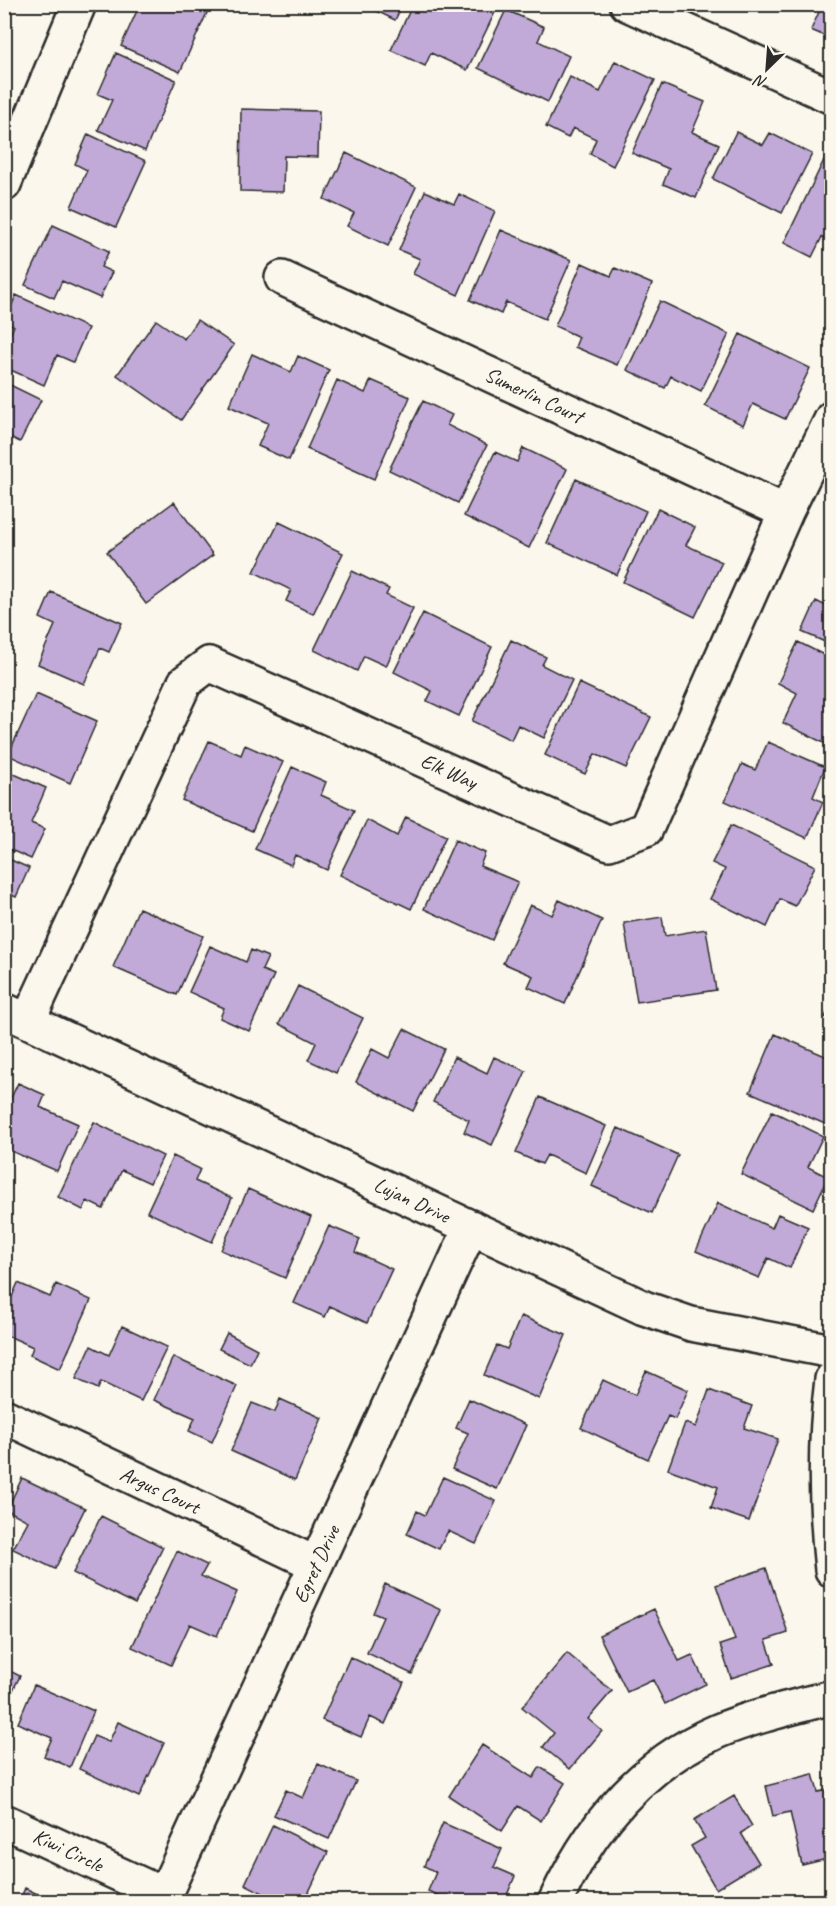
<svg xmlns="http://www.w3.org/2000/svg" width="836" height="1906" viewBox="0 0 836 1906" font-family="Caveat,sans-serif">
<rect width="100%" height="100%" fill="#fbf7ec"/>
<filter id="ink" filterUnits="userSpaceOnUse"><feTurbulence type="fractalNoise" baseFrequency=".0167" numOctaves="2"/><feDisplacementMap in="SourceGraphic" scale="12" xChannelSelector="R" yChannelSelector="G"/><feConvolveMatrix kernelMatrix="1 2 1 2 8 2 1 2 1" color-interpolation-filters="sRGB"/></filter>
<g filter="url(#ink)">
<path fill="#c1aad8" stroke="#2b2b2b" stroke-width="1.5" d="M140 4H147L153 7 155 4H211L180 72 121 46Z
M362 4H403L395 20Z
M413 4 446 6 499 4 467 70 431 53 425 66 391 50Z
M820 4H832V39L811 30 822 5Z
M506 10 544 27 538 41 569 56 548 102 478 68Z
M116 53 176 80 145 151 98 130 112 100 98 94Z
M615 61 655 80 613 166 590 154 596 139 573 128 568 138 546 127 570 77 600 92Z
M662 84 705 102 692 132 719 144 696 198 663 184 669 169 632 153Z
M241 109 319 111 318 157 284 156 283 192 240 191Z
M736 132 763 145 770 133 812 154 782 213 713 179Z
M88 134 146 161 116 227 71 207 87 170 75 164Z
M346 153 416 187 388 246 347 226 354 213 324 199Z
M825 158 832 161V242L822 237 812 257 784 243Z
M425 191 454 204 459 194 495 211 458 295 413 274 420 259 399 250Z
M53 225 109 251 101 267 112 272 100 298 62 281 54 298 25 285Z
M501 230 571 260 545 319 506 302 501 314 470 300Z
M582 263 611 276 615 268 652 284 617 365 575 347 579 337 555 326Z
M16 295 88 328 73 362 57 355 44 385 4 367V348L14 326 5 322Z
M660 301 729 334 701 391 671 376 665 388 627 370Z
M156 320 184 339 197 320 234 345 181 420 117 375Z
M740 334 810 368 785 419 753 404 743 425 705 406Z
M252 354 291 372 298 356 329 370 289 460 258 446 268 423 229 406Z
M337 380 365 393 371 380 410 397 374 479 307 449Z
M4 382 41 400 20 442 4 434Z
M423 401 452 415 447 425 487 445 458 503 389 470Z
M523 448 567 469 529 548 464 516 495 452 517 462Z
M576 479 646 511 617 575 547 543Z
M174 502 213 555 146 604 107 552Z
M658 509 695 527 686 545 722 562 695 617 623 582Z
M279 522 343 553 313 614 286 601 291 590 254 572Z
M352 571 389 589 386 595 413 608 386 666 364 656 357 671 314 650Z
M51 592 122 623 109 652 100 648 84 684 38 664 55 625 40 618Z
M832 600V645L802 632 816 601 828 607Z
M423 613 492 647 459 716 427 701 432 691 394 672Z
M511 640 546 657 542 665 572 680 544 738 518 725 511 740 472 721Z
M798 642 832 659V747L783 723 797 693 778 683Z
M579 683 651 717 626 768 595 754 585 774 545 755Z
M36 694 97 721 70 783 8 755Z
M209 741 241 755 245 745 283 762 252 831 182 800Z
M768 742 825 767 813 797 823 802 807 838 725 801 742 764 755 770Z
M292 767 326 782 321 795 354 810 327 870 295 855 291 865 255 849Z
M5 770 46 788 31 823 45 829 31 859 4 847Z
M406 817 446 836 411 909 340 875 367 820 397 836Z
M731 825 815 866 795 906 780 899 767 927 710 899 725 869 712 863Z
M455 840 485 853 480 866 518 882 492 940 424 909Z
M4 857 29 868 16 897 4 892Z
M559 900 602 920 565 1004 528 987 533 976 503 963 530 905 552 915Z
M139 908 203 936 177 995 113 967Z
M662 917 665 936 706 929 716 990 637 1002 624 923Z
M210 946 246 962 251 950 268 957 262 970 274 975 249 1031 220 1018 224 1008 189 992Z
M298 986 363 1018 336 1073 308 1060 316 1043 279 1024Z
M832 1003V1020L825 1017Z
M404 1029 444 1049 413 1111 356 1082 372 1049 389 1058Z
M775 1034 832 1059V1109L825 1124 750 1092Z
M454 1057 487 1073 494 1057 526 1071 492 1145 464 1132 469 1120 433 1102Z
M18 1083 45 1095 40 1107 78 1124 57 1171 4 1148V1113Z
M540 1097 606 1126 586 1173 547 1155 542 1164 516 1153Z
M772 1111 823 1136 808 1167 828 1177 813 1209 741 1174Z
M94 1122 163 1156 150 1183 122 1170 103 1209 87 1201 83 1210 58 1197Z
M618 1128 678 1155 652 1213 592 1186Z
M173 1156 200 1169 195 1181 232 1198 212 1242 147 1212Z
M248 1189 311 1217 285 1278 221 1250Z
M718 1203 772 1228 778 1214 808 1227 790 1268 768 1258 759 1278 696 1251Z
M329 1226 360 1239 355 1252 392 1269 367 1323 330 1306 325 1317 294 1303Z
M18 1283 50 1297 56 1284 91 1300 60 1369 30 1355 33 1347 4 1334V1314Z
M521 1316 566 1335 539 1399 484 1375 497 1345 507 1349Z
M122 1326 167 1347 141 1401 101 1382 98 1389 76 1379 91 1346 109 1355Z
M227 1333 257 1349 250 1364 219 1349Z
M173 1357 237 1386 212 1442 189 1431 195 1418 154 1400Z
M646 1371 688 1390 675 1419 668 1416 648 1459 581 1428 603 1380 635 1395Z
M709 1390 752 1406 744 1428 778 1439 749 1521 711 1508 718 1487 668 1469 685 1423 696 1427Z
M280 1399 322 1418 295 1480 231 1451 252 1403 275 1412Z
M469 1399 526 1425 497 1489 452 1469 468 1433 456 1428Z
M443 1477 496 1501 476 1544 448 1531 439 1549 407 1534 417 1511 425 1515Z
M22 1478 85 1508 55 1569 13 1549 28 1521 7 1510Z
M101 1516 163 1547 135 1604 73 1573Z
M177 1551 207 1565 201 1576 237 1592 217 1636 190 1624 171 1665 132 1647Z
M766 1568 788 1633 766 1640 774 1664 731 1678 720 1645 735 1640 716 1585Z
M385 1584 441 1610 412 1674 367 1653 383 1617 373 1613Z
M654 1609 679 1661 692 1655 706 1684 665 1704 653 1680 627 1692 599 1635Z
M567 1653 612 1691 588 1719 602 1731 570 1769 543 1747 554 1733 522 1707Z
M350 1657 404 1682 385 1724 370 1717 361 1737 322 1720Z
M4 1668 20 1676 4 1708Z
M34 1685 94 1711 70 1767 44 1756 52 1738 18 1723Z
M118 1722 164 1743 139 1797 79 1769 94 1736 109 1742Z
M482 1745 533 1778 540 1767 565 1783 541 1821 518 1806 502 1831 449 1796Z
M318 1764 356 1781 329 1839 274 1815 286 1790 303 1798Z
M813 1774 818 1792 832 1789V1841L827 1842 831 1858 802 1865 790 1812 773 1816 766 1786Z
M734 1796 752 1826 741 1833 759 1863 716 1889 691 1846 705 1838 694 1820Z
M443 1823 502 1849 494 1867 515 1876 504 1902H463L451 1896 449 1900 428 1891 436 1872 424 1866Z
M273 1825 328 1852 304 1902H281L245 1884Z
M25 1888 54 1902H19Z"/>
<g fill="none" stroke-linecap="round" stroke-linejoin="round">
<defs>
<path id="street" d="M627 4 832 97
M4 184 79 4
M282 278 786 512
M4 1010 644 1308 691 1324 832 1351
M28 1021 185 682 209 664 609 843 646 829 786 512 832 418
M4 1416 316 1564
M4 1821 164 1895
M161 1902 471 1227
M555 1902C590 1827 641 1764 718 1731 754 1716 794 1707 832 1697"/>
<path id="secondary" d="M832 1379C824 1446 825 1503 832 1570"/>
</defs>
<use href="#street" stroke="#2b2b2b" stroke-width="38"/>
<use href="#secondary" stroke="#2b2b2b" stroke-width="38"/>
<use href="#street" stroke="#fbf7ec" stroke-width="33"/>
<use href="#secondary" stroke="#fbf7ec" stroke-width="33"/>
</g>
</g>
<g text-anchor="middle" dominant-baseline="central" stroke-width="4.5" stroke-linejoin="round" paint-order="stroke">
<g font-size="21" fill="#2b2b2b" stroke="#fbf7ec">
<text transform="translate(534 395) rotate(25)">Sumerlin Court</text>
<text transform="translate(449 771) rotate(24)">Elk Way</text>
<text transform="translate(412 1200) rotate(25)">Lujan Drive</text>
<text transform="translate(160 1490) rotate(25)">Argus Court</text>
<text transform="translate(316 1564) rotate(-65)">Egret Drive</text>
<text transform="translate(68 1850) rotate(25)">Kiwi Circle</text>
</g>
</g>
<rect width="836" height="1906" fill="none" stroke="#fbf7ec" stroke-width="24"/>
<rect x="12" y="12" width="812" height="1882" fill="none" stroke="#2b2b2b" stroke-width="2" filter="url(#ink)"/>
<g transform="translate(767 69) rotate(205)" stroke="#fbf7ec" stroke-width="4.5" paint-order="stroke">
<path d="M0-4.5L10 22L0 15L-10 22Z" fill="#2b2b2b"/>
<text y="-9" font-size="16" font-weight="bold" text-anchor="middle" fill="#2b2b2b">N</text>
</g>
</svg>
